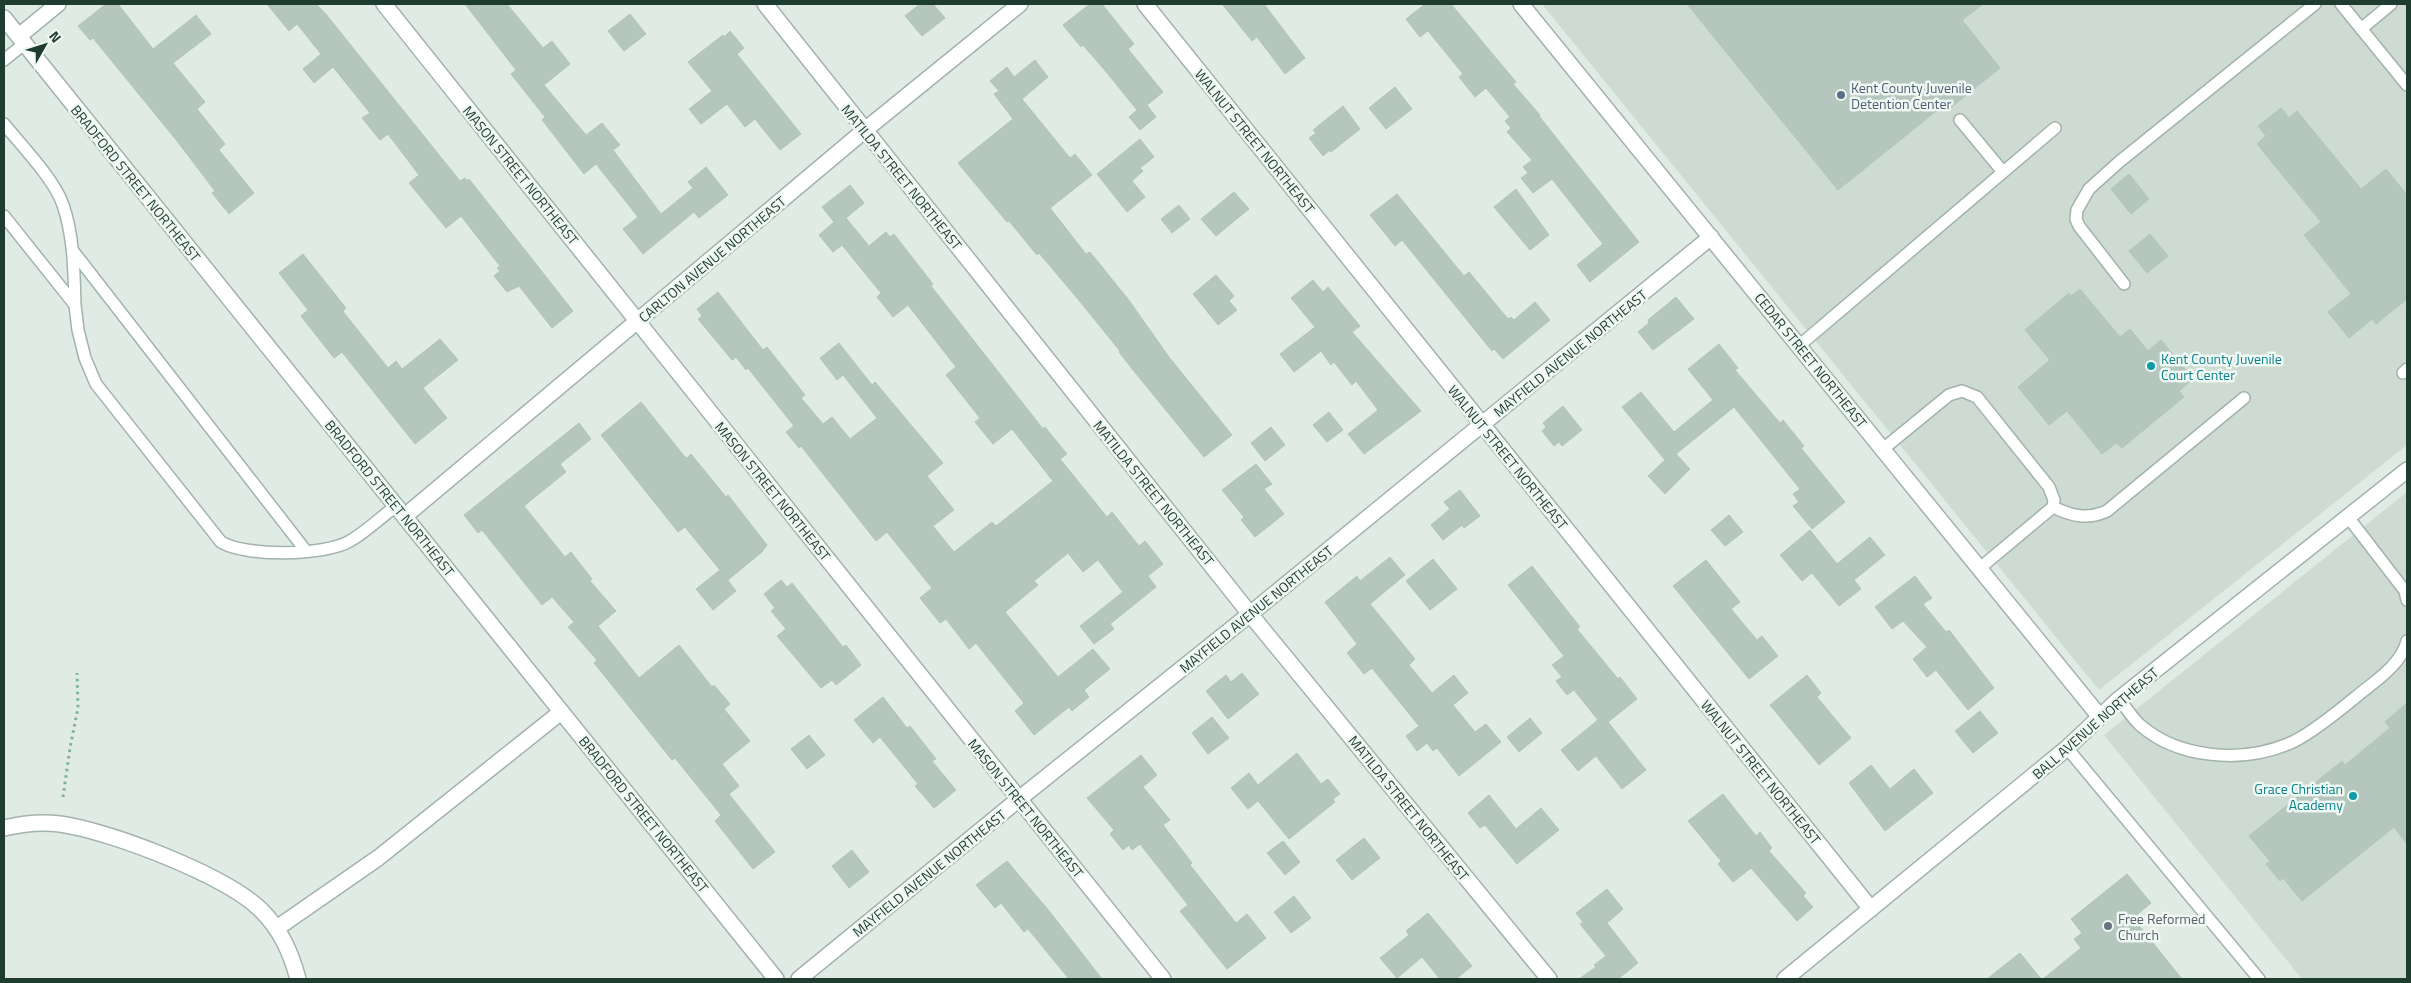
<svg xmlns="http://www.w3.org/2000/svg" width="2411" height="983" viewBox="0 0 2411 983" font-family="'Titillium Web',sans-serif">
<rect width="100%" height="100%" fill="#dfebe4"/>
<path fill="#cddbd3" d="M1542 4H2407V445L2099 690Z
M2407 492V979H2302L2104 735Z"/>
<path fill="#b4c6bd" stroke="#b1c5bb" d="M106 4H118L153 49 196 15 211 34 173 63 205 102 197 109 225 144 219 150 254 193 229 214 212 193 215 191 177 141 93 38 90 40 78 26Z
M267 4H316L325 13 460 181 465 178 467 181 469 179 573 311 552 328 519 286 507 292 494 276 500 271 497 268 500 266 461 216 446 228 409 183 419 175 388 134 380 140 362 118 370 113 333 67 314 83 303 69 321 54 297 24 289 31Z
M465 4H507L543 48 552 41 570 64 544 85 586 135 602 123 620 145 613 150 661 214 693 188 688 182 706 167 728 195 699 218 694 212 643 254 623 229 638 217 596 164 584 174 546 125 542 120 545 117 511 74 516 70Z
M920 4H933L945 18 922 36 905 16Z
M1090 4H1102L1134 44 1128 49 1163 92 1147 105 1156 117 1140 130 1129 117 1137 110 1108 74 1083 45 1081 47 1063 25Z
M1222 4H1264L1305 58 1285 74 1257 37 1252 41Z
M1425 4H1451L1516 82 1513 84 1540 115 1539 116 1639 242 1590 282 1577 265 1603 244 1552 179 1533 193 1521 178 1528 173 1523 167 1532 160 1507 132 1511 128 1505 121 1510 117 1486 88 1475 97 1459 77 1463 74 1428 31 1420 37 1406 19Z
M1687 4H1983L1962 20 2000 68 1949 109 1945 104 1838 190Z
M630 14 646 34 624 51 608 31Z
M730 31 744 48 737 54 801 134 780 150 755 119 745 127 727 104 701 124 689 109 712 91 688 62 723 35 724 37Z
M1035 60 1048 77 1022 99 1070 158 1075 154 1092 175 1050 208 1086 254 1090 252 1128 299 1169 357 1232 435 1204 457 1133 370 1119 352 1120 351 1077 298 1039 253 1037 255 1009 221 1007 222 958 163 1013 119 994 94 999 91 990 81 1007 67 1014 77Z
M1395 87 1412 109 1386 129 1369 108Z
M1343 106 1360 129 1331 152 1330 150 1323 156 1309 138 1316 133 1313 130Z
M2281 108 2289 118 2297 111 2361 189 2386 169 2407 195V299L2376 324 2372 319 2349 338 2328 312 2351 294 2304 235 2321 222 2257 144 2266 136 2258 126Z
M1140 139 1154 157 1140 168 1143 171 1132 181 1145 197 1127 212 1097 174Z
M2129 174 2149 199 2131 214 2111 189Z
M850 185 864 203 846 218 869 246 886 232 890 237 894 234 933 284 931 286 1043 429 1045 427 1067 454 1060 459 1107 517 1112 512 1139 546 1145 541 1163 564 1148 576 1156 587 1110 624 1114 629 1094 644 1080 626 1123 592 1098 560 1083 572 1068 553 1034 581 1038 585 1005 612 1058 677 1093 649 1110 669 1084 690 1089 697 1072 711 1069 707 1034 735 1015 711 1024 703 976 643 969 649 946 619 940 623 920 598 932 588 887 532 876 541 801 446 799 448 786 432 794 426 748 368 746 370 736 357 732 360 698 319 702 316 697 309 718 292 763 350 767 347 805 395 801 398 823 424 832 417 850 439 877 418 843 375 837 380 820 358 839 343 872 385 875 382 943 463 927 476 954 510 933 526 954 552 992 522 996 526 1053 481 1012 429 993 444 975 422 980 418 946 375 956 367 908 305 893 317 877 297 881 293 842 245 833 252 819 235 834 222 822 207Z
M1516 189 1549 235 1530 250 1494 207Z
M1234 192 1249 209 1216 236 1201 219Z
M1397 194 1464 276 1469 272 1508 319 1511 317 1514 320 1535 302 1550 320 1503 359 1494 349 1492 351 1402 240 1395 246 1370 215Z
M1179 205 1190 219 1172 233 1161 219Z
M2150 234 2168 256 2147 273 2129 251Z
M303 254 346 308 343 311 345 314 388 368 396 361 402 369 440 339 458 360 423 388 447 418 415 444 342 352 334 358 301 316 308 310 279 273Z
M1216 275 1234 296 1229 301 1237 310 1218 325 1193 294Z
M1313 280 1323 292 1328 287 1360 326 1352 332 1421 411 1364 454 1348 434 1378 410 1356 381 1352 385 1334 362 1331 365 1321 351 1294 372 1280 354 1315 327 1291 298Z
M2080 289 2120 337 2130 329 2148 351 2161 340 2193 379 2179 391 2184 397 2122 448 2116 443 2102 454 2067 411 2049 425 2018 387 2050 360 2025 330 2069 293 2071 296Z
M1676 297 1694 319 1653 350 1638 332 1649 323 1648 320Z
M1719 344 1738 368 1735 370 1780 423 1783 420 1804 446 1801 448 1845 502 1812 529 1793 506 1799 502 1793 494 1800 489 1734 407 1676 454 1690 469 1665 494 1648 476 1665 460 1622 407 1641 392 1674 432 1713 400 1688 369Z
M641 402 684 456 687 458 691 454 726 497 728 495 767 545 762 552 728 580 685 527 678 532 601 435Z
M1563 406 1582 430 1562 446 1559 442 1554 446 1542 431 1546 427 1543 423Z
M1329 412 1343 430 1327 442 1313 425Z
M579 423 591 439 560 464 566 472 524 506 565 557 571 552 592 579 590 581 616 611 598 626 639 678 679 645 712 687 714 685 730 704 724 709 750 741 722 764 739 786 729 794 775 852 753 869 715 821 721 815 675 758 672 760 594 663 597 660 568 627 574 622 552 597 542 605 482 530 478 533 464 515Z
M1271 427 1285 445 1265 461 1251 443Z
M1256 464 1272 484 1264 489 1284 514 1255 537 1241 520 1244 517 1222 490Z
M1460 490 1480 516 1464 528 1462 525 1443 540 1431 525 1450 509 1444 502Z
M1729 515 1743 532 1725 546 1711 530Z
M1810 530 1837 564 1870 537 1885 555 1854 580 1861 589 1839 606 1812 573 1802 581 1780 555Z
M1390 557 1405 575 1370 604 1415 659 1409 665 1432 693 1454 675 1468 693 1453 705 1475 732 1486 724 1501 742 1459 776 1437 748 1433 751 1427 743 1417 751 1406 736 1419 726 1372 668 1364 674 1347 653 1357 644 1325 602 1357 576 1360 581Z
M1433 559 1457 589 1430 610 1406 581Z
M1706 560 1740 602 1731 609 1757 640 1762 636 1778 656 1749 679 1673 586Z
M1532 566 1580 627 1577 629 1618 679 1620 677 1637 699 1608 722 1646 770 1622 789 1596 756 1578 771 1561 750 1598 720 1574 690 1567 695 1556 681 1562 677 1552 665 1564 656 1508 585Z
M720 570 736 591 713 610 696 589Z
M1915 576 1932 598 1923 604 1946 632 1949 630 1994 688 1968 710 1936 670 1927 677 1913 659 1927 647 1903 621 1892 629 1875 607Z
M781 580 787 587 792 583 843 647 846 645 861 665 836 685 832 680 821 688 777 636 786 629 771 611 775 608 764 594Z
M1242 673 1259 694 1228 719 1206 691 1226 675 1231 682Z
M1807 675 1821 693 1817 697 1851 738 1819 765 1770 705Z
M883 697 907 728 910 726 936 759 932 761 956 790 934 808 915 786 918 784 880 737 873 743 854 720Z
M2407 703V844L2394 827 2302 901 2283 878 2280 881 2266 864 2270 861 2249 836 2342 761 2345 765 2390 728 2385 722Z
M1980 711 1998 733 1973 753 1955 731Z
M1212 717 1229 738 1208 754 1192 733Z
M1530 718 1542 733 1519 752 1507 737Z
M809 735 825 755 807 769 791 749Z
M1297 753 1321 784 1328 779 1340 794 1333 799 1335 802 1289 839 1258 801 1248 809 1231 788 1249 773 1258 785Z
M1141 755 1157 775 1143 787 1170 820 1163 825 1192 863 1190 865 1236 923 1247 914 1266 938 1227 969 1180 911 1188 905 1140 844 1132 850 1129 845 1123 850 1110 834 1114 830 1087 798Z
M1871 765 1890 789 1914 769 1933 793 1885 831 1849 783Z
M1723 794 1756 836 1760 832 1772 848 1769 851 1806 893 1803 896 1813 907 1797 921 1751 868 1733 882 1718 864 1721 861 1688 821Z
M1489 795 1516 829 1541 808 1559 830 1517 864 1485 825 1480 828 1468 813Z
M1364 838 1380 858 1352 880 1336 860Z
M1283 841 1300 862 1285 875 1267 853Z
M852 850 869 872 849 888 832 866Z
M1007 861 1050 912 1102 979H1069L1028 929 1024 932 1001 903 995 908 976 885Z
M2127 874 2151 903 2133 918 2182 979H2043L2081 948 2074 939 2082 933 2071 919Z
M1607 889 1623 909 1607 923 1638 963 1618 979H1579L1596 967 1594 965 1606 956 1580 924 1583 922 1576 913Z
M1294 896 1311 918 1291 933 1274 912Z
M1428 913 1472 966 1456 979H1440L1422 957 1397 978 1380 958 1409 935 1406 931Z
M2020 953 2041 979H1987Z"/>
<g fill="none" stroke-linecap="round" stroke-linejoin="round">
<defs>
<path id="service" d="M2341 4 2407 85
M2361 29 2391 4
M4 60 24 44
M1960 120 2003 172
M4 124C21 145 55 180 63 205 74 237 74 272 75 305
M4 216 75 305 78 330 85 358 96 384 221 542C246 557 324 556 350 541 366 532 381 517 396 506
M73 251 306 551
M2124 284 2079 226 2076 219 2077 210 2089 189 2119 162 2315 4
M1800 345 2055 128
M2403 373 2407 369
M1883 449 1949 395 1962 391 1977 397 2049 487 2054 500 2053 507 1980 568
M2053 507C2072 516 2087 520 2107 511L2244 398
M2348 517 2405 591 2407 600
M2119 699C2126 707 2132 718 2140 725 2179 759 2242 763 2288 744 2307 737 2340 710 2357 696 2374 682 2402 664 2407 641
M2067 748 2259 979"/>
<path id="minor" d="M384 4 1163 979
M765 4 1250 614 1549 979
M1145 4 1871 909
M1521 4 2100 717
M19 36 58 4
M405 516 865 130 1020 4
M4 828C21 824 43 822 60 824 110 831 225 875 261 910 281 930 291 953 298 979
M277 928 378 858 561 712
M799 979 1019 799 1250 614 1711 237"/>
<path id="tertiary" d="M4 18 776 979
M1785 979 2067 748 2119 699 2407 470"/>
</defs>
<use href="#service" stroke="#a2b3ab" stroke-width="14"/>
<use href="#minor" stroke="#a2b3ab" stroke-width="18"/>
<use href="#tertiary" stroke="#a2b3ab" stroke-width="18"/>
<path stroke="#7db19b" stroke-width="3" stroke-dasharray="2.5 4" stroke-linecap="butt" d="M63 797 70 748 78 708 77 673"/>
<use href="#service" stroke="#fff" stroke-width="11"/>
<use href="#minor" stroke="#fff" stroke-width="15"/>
<use href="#tertiary" stroke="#fff" stroke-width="15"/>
</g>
<circle fill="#5c6f8a" stroke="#eff8f2" stroke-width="2" cx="1841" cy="95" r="5"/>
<g fill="#0f9aa8" stroke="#eff8f2" stroke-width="2">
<circle cx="2151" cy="366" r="5"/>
<circle cx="2353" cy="796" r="5"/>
</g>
<circle fill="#6b7280" stroke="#eff8f2" stroke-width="2" cx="2108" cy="926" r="5"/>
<g text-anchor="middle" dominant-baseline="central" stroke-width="5" stroke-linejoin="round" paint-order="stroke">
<g font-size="14" fill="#4e5e75" stroke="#eff8f2" text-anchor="start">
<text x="1851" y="87">Kent County Juvenile<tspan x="1851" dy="16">Detention Center</tspan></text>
</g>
<g font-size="14" fill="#1f3c31" stroke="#eff8f2">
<text transform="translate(1255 141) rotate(51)">WALNUT STREET NORTHEAST</text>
<text transform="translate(521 175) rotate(51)">MASON STREET NORTHEAST</text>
<text transform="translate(902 177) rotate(51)">MATILDA STREET NORTHEAST</text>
<text transform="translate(136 183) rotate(51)">BRADFORD STREET NORTHEAST</text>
<text transform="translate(712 259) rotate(-40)">CARLTON AVENUE NORTHEAST</text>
<text transform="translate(1570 353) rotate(-39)">MAYFIELD AVENUE NORTHEAST</text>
<text transform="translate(1811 360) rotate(51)">CEDAR STREET NORTHEAST</text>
<text transform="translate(1508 457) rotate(51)">WALNUT STREET NORTHEAST</text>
<text transform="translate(773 491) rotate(51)">MASON STREET NORTHEAST</text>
<text transform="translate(1154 493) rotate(51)">MATILDA STREET NORTHEAST</text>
<text transform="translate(390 498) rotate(51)">BRADFORD STREET NORTHEAST</text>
<text transform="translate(1256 609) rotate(-39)">MAYFIELD AVENUE NORTHEAST</text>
<text transform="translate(2095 723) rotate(-41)">BALL AVENUE NORTHEAST</text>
<text transform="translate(1761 772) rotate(51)">WALNUT STREET NORTHEAST</text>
<text transform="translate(1026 808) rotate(51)">MASON STREET NORTHEAST</text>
<text transform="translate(1409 808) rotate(51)">MATILDA STREET NORTHEAST</text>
<text transform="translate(644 814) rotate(51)">BRADFORD STREET NORTHEAST</text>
<text transform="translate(929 873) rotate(-39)">MAYFIELD AVENUE NORTHEAST</text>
</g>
<g font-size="14" fill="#0d838f" stroke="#eff8f2" text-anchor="start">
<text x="2161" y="358">Kent County Juvenile<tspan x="2161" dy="16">Court Center</tspan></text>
<text x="2343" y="788" text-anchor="end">Grace Christian<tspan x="2343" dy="16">Academy</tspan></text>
</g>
<g font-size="14" fill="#5b616d" stroke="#eff8f2" text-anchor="start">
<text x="2118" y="918">Free Reformed<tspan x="2118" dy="16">Church</tspan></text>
</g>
</g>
<rect width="2411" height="983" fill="none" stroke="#1f3c31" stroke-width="10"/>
<g transform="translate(45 45) rotate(51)" stroke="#eff8f2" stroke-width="4" paint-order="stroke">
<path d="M0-4L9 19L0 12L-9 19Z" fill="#1f3c31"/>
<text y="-8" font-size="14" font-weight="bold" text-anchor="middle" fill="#1f3c31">N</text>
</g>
</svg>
